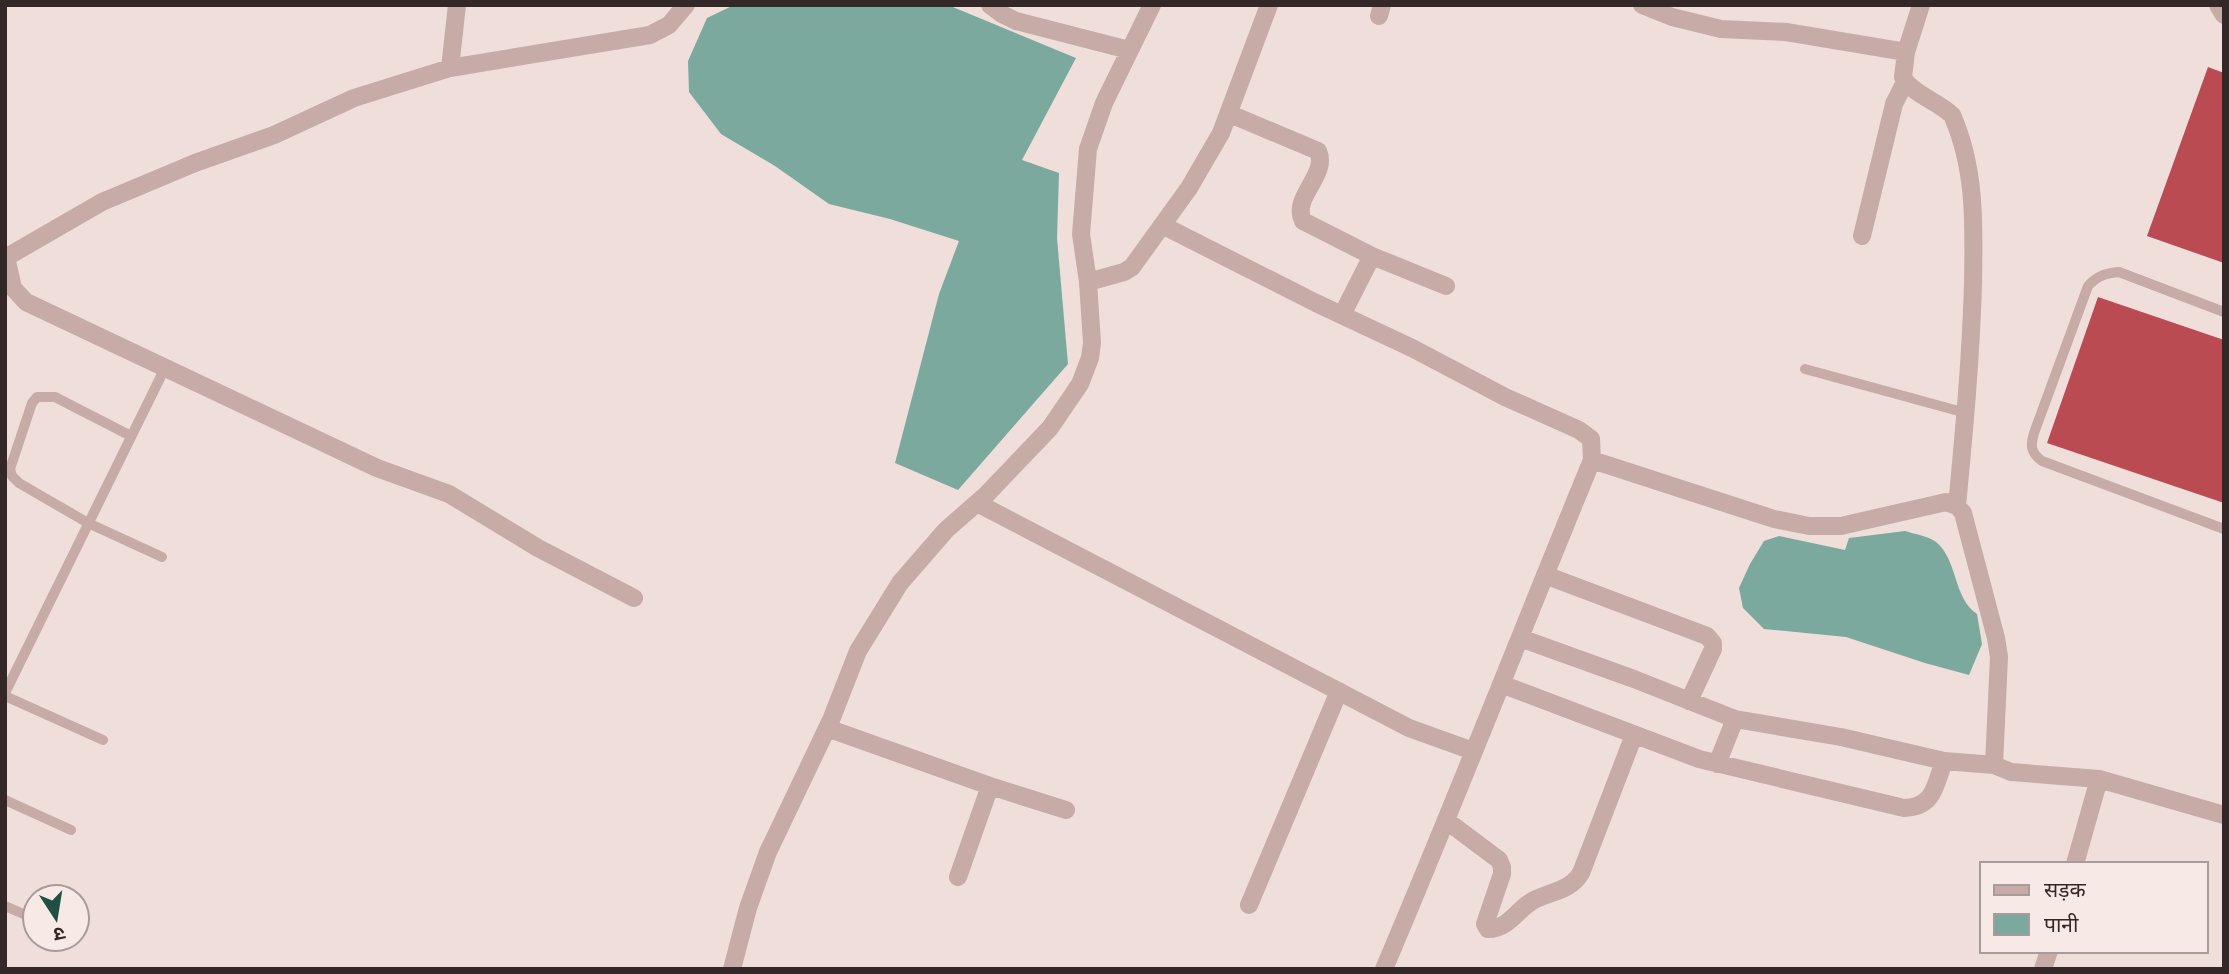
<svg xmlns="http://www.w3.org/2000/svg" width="2229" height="974" viewBox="0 0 2229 974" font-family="'IBM Plex Sans','Noto Sans Devanagari',sans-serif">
<rect width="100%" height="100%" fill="#efdeda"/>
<path fill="#7ba99d" d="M734 5H948L1076 58 1022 160 1059 173 1057 238 1068 364 958 490 895 463 939 294 959 241 890 219 829 204 775 166 721 134 689 92 688 61 707 18Z
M1905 531C1914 534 1929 536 1936 542 1958 560 1953 598 1977 614L1982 644 1969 675 1925 663 1846 637 1764 629 1743 608 1739 588 1750 564 1764 541 1779 536 1845 550 1849 538Z"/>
<path fill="#bb4b53" d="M2208 67 2224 73V263L2147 236Z
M2098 297 2224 340V503L2047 443Z"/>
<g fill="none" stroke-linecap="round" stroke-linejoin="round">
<path stroke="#c6aba7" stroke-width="10" d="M2224 312 2119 272C2106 273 2097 276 2088 286L2034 433C2030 446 2031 453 2042 461L2224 529
M1805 369 1966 413
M131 436 55 397H37L32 403 10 469 12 476 19 483 88 523 162 557
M5 693 165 368
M5 696 103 740
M5 800 71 830
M5 906 35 919"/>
<path stroke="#c6aba7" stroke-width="18" d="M990 5 1002 14 1016 21 1129 50
M1642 5 1672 17 1721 29 1786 32 1906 52
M1921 5 1906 52 1903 77C1909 92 1939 102 1952 115 1976 169 1974 226 1973 283 1971 358 1964 432 1957 506
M2218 5 2224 15
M1379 16 1382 5
M450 68 457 5
M1230 114 1318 151C1329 175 1291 197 1303 221L1372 256 1446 286
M1162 225 1316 303 1412 348 1505 397 1579 430 1591 439 1592 460C1522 630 1456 800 1384 969
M1862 236 1894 104 1905 82
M6 257 13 288 26 302 377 468 449 494 538 548 634 598
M5 258 102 202 195 163 274 135 354 98 450 68 650 35 669 25 686 5
M1088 282 1124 272 1132 267 1189 188 1221 133 1269 5
M1342 315 1372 256
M1592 460 1774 519 1809 526H1841L1946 502 1957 506 1963 513 1996 638 1999 657 1994 765 2011 772 2099 779 2224 815
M977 503 1409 728 1473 751
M1545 575 1707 636 1713 643V649L1689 701
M1520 638 1634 679 1735 719 1841 737 1944 761 1994 765
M1501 684 1699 759 1904 808C1934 807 1935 786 1944 761
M827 728 990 786 1066 810
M1717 764 1735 719
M1447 821 1499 860 1502 867V874L1485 924 1488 929C1509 929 1517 909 1534 900 1552 891 1570 891 1581 873L1634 735
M2075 864 2099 779
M958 877 990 786
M1249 905 1339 691
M732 969 748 908 768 852 831 720 858 651 900 583 946 530 986 495 1050 428 1080 384 1090 358 1092 343 1088 282 1081 234 1088 149 1104 103 1152 5
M2043 969 2049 951"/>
</g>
<rect width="2229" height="974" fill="none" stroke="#332727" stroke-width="14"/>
<rect x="1980" y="862" width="228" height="91" fill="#f7e9e5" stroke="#a99b99" stroke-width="2"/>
<rect x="1994" y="885" width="35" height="10" fill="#c6aba7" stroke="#a99b99" stroke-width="2"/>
<text x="2044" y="897" font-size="21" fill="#332727">सड़क</text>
<rect x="1994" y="914" width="35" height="21" fill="#7ba99d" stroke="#a99b99" stroke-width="2"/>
<text x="2044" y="932" font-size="21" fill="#332727">पानी</text>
<g transform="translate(56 918) rotate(168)"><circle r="33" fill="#f7e9e5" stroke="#a99b99" stroke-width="2"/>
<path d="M0-5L12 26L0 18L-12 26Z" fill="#205044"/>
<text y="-10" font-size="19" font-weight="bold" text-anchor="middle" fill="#332727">उ</text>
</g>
</svg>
